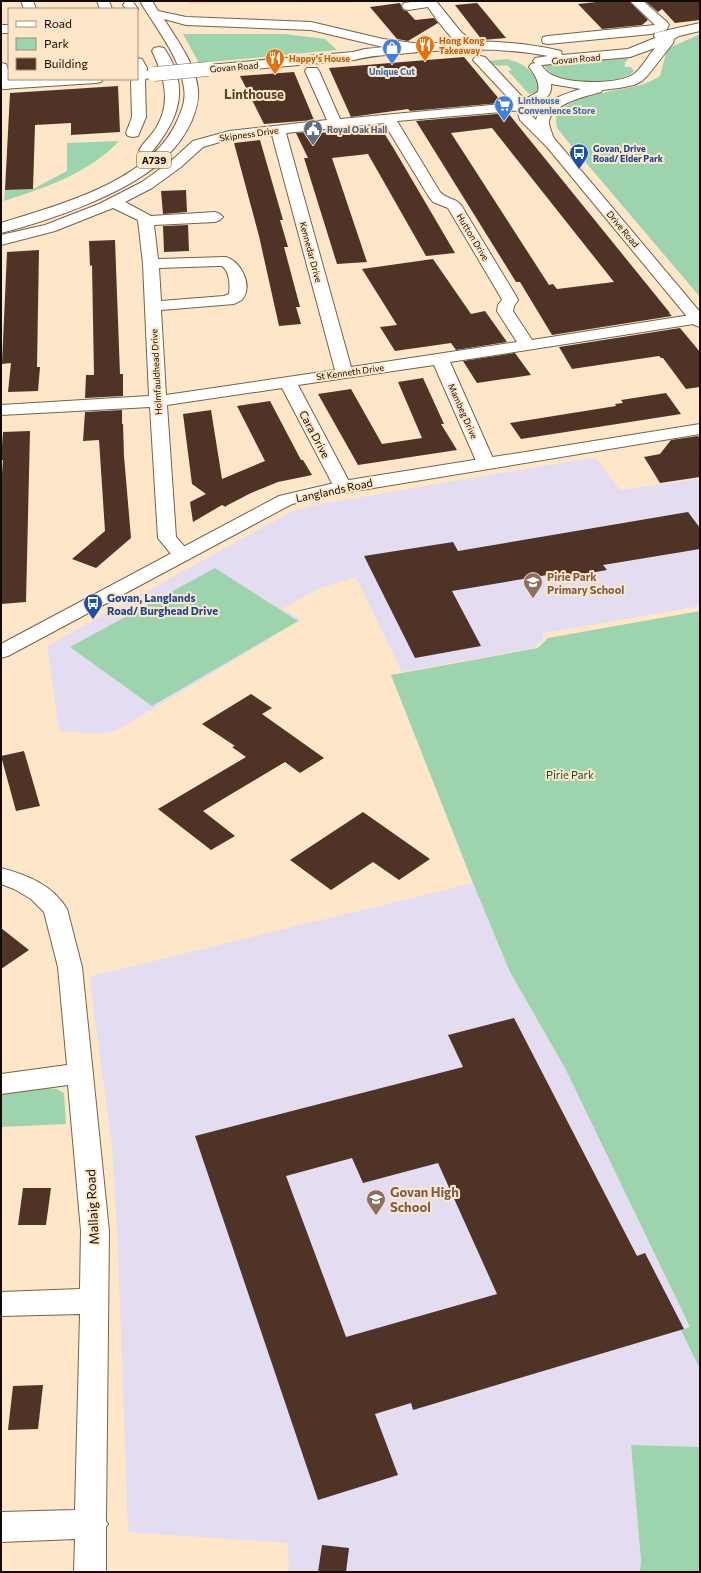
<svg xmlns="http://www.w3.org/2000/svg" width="701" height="1573" viewBox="0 0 701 1573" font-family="Commissioner,sans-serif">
<rect width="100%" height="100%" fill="#fde7c8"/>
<path fill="#f4d9b4" d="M185 1H354L355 3 189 4Z"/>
<path fill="#e4dcf1" d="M595 457 620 490 698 479 700 483V606L543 633V641L533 648 402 672 356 577 318 589 282 609 301 620 121 728 107 733 95 734 59 731 47 646 291 512 315 505Z
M473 883 510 972 565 1068 690 1327 681 1330 700 1366V1447L631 1445 641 1560 640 1572H289L288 1543 128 1532 118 1250 112 1146 89 977Z"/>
<path fill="#9dd4ae" d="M183 34H285L325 39 337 50 199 63Z
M700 34V297L565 138C561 133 556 128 556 122 556 95 622 91 640 85 647 83 654 80 660 76L667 49Z
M626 58 629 59 625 62V67H631L634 71C621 88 552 85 544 65Z
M507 59C525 64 531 69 540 86L538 92 529 94 508 71 512 70 507 65C500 66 494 67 489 61Z
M119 141C90 173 44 188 4 201L5 190 33 189 67 171V143Z
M215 568 298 621 152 706 70 647Z
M700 611V1366L699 1367 681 1330 690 1327 565 1068 510 972 473 883 391 675 538 648 548 638Z
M39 1088 57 1089 64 1093 66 1124 1 1127V1092Z
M631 1445 700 1447V1572H640L641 1560Z"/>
<path fill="#503327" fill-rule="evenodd" d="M606 1H629L648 20 642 25 602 29 578 4Z
M645 1H700V20L675 23 662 9 658 12Z
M400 3 403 10 407 11 415 20 434 18 438 23 408 41 397 39 370 7Z
M477 3 484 11 506 38 482 40 455 5Z
M464 57 500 100H497L500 103 410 111 408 109 351 117 329 68Z
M294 72 314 120 264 124 240 76Z
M118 86 120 132 71 135V123L35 125 33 189 5 190 10 93Z
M508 113 670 313H669L672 316 552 335 520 282H516L416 121ZM492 128 614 282 557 289 553 284 549 285 451 133Z
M379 125 394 149 455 253 426 256 368 154 332 158 367 262 337 264 304 158H308L296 133 319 131 320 133 356 130 355 127Z
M260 140 283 220H280L288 247H284L300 307H296L301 324 279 326 259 236 234 143Z
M186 190 187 212 163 214 161 191Z
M188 225 189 251 164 252 163 226Z
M115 240 120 374H123V396L85 398 86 375H94L92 265 90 266 89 241Z
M39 250 37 367H40L38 391 8 392 11 363 2 364 7 252Z
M433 259 471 314 485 311 507 342 456 350 451 343 395 351 380 327 397 325 362 269Z
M680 328 700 352V387L686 389 663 358H661L659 356 572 369 559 347Z
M515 353 531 375 477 383 463 361Z
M423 378 444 424H441L457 450 358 465 318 394 351 389 382 444 422 438 398 382Z
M666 393 681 414 521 439 510 423 616 406 615 404 623 403 621 400Z
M270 401 301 460H303L312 475 278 482 251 493 226 506V507L222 505 193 522 190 502 206 494 192 484 183 414 211 410 222 479 265 461 237 406Z
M122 410V424H123L124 456 131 538 96 568 72 559 105 531 99 440 83 441 85 412Z
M30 431 26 602 1 604V488L3 460H1L3 432Z
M698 436 700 439V477L660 483 644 457 660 454 671 440Z
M688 512 700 528V549L603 565 607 570 550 580 547 575 452 591 481 646 415 658 364 556 453 542 458 551Z
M251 694 272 708 262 714 324 758 300 773 285 762 203 811 235 836 211 850 158 809 246 757 232 747 235 746 202 724Z
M24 751 40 806 16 811 1 756Z
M363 812 430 859 399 880 373 862 331 890 290 860Z
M1 928 29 950 1 969Z
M514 1018 637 1256 645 1253 684 1329 413 1410 411 1403 375 1414 398 1475 318 1500 195 1136 463 1067 448 1035ZM352 1158 363 1183 438 1163 497 1294 346 1337 286 1176Z
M23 1188H51L46 1225H18Z
M43 1385 38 1429 8 1430 13 1386Z
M322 1545 349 1548 346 1572H318Z"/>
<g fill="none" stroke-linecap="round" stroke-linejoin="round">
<defs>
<path id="street" d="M21 1H33L36 9H24Z
M97 1H109L112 9H100Z
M418 1H436L461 32 480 47 481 50 480 53C462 57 437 20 428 7L408 10 404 9 402 6 404 3Z
M630 1H643L667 22 669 25 666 30 651 34 548 44 543 43 542 40 543 37 548 36 655 25Z
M1 25H9V33H1Z
M480 56 485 57 527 102 553 106 555 109 553 112 548 113 523 110 397 121 440 192C446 199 456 198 461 205L516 296 518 300 514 306 513 311 532 340 697 314 700 315V323L450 362 495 463 492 467 486 468 480 467 477 463 434 365 298 385 352 487 349 491 343 493 337 491 334 487 282 388 167 405 176 537 192 555 189 559 182 561 175 559 158 538 150 407 1 415V405L149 396 143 264 138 220 113 208 55 231 1 245V235L45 225 99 204 142 182 171 161 193 141 229 131 327 120 305 71 307 68H317L319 71 340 119 513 103 473 60 475 57ZM384 123 429 197 433 202 448 208 500 296 502 300 498 305 497 311 517 342 351 367 286 133ZM272 135 335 370 166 395 161 310 234 304C237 302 242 301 244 297 252 283 240 261 226 257L158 259 154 225 215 222 220 220 223 217 220 214 215 212 151 216 125 202 152 188 181 167 203 147 230 139ZM217 266H222C230 272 230 285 229 294L224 296 161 301 159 268Z
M137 58 142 59 147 68 145 82 146 117 138 136 133 137 128 136 126 133 132 117 131 82 132 79H137Z
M1 63 6 64 9 72V79H11L13 85 11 88 6 89 1 87Z
M1 868C27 875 53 885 67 909L82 967 109 1231 106 1521 108 1524 106 1527V1572H74L75 1539 1 1542V1512L75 1510 80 1314 1 1316V1292L80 1289 81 1231 68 1085 1 1094V1074L67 1065 58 967 44 912 31 899 14 889 1 884Z"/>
<path id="secondary" d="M700 23V31L679 36 674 39 673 43 648 75 642 81 634 85 619 88 602 90 601 92C587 96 550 104 549 122 549 127 552 132 553 137L700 312V327L694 325 547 147 520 120 516 106 518 103 538 92C540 82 535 75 529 67L531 64 535 63 533 61 535 58 548 56C502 47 455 49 408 53 390 55 372 55 354 60L208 73 203 72 201 69 203 66 208 65 353 52 365 49C430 43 496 35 561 51L562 55 628 49 655 38 654 36 655 33ZM655 48C648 56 642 68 634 74 618 85 569 84 552 75 548 73 544 69 541 65L630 57ZM551 84 581 89C564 94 541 101 536 120L532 116 530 108C540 102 553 98 551 84Z
M154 70 159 71 161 74 159 77 137 80 133 79H137V72Z
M32 79H103L101 82 96 83 1 89V81Z
M700 424V434L343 493 292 504 8 656 1 658V644L279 496 343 481Z"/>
<path id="primary" d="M129 1 133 2 138 9 137 11V9H126L123 5 125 2Z
M142 1H152L158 11 186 17 311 22 383 39 421 44 426 45 427 48 426 51 421 52 383 47 311 30 186 25 164 19C177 40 196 65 198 90 199 101 196 110 192 120 186 134 177 146 166 157 132 192 49 221 1 233V223C59 205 151 181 177 121 182 110 186 100 184 88 180 57 156 28 141 3Z
M159 47 164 48C191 88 179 119 151 153L146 154 141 153 139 150C144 142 151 136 156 128 172 102 164 76 152 51L154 48Z"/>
</defs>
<use href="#street" stroke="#766248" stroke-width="2"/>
<use href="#secondary" stroke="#766248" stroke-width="2"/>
<use href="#primary" stroke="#766248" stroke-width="2"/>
<use href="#street" fill="#fff" fill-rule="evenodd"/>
<use href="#secondary" fill="#fff" fill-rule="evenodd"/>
<use href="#primary" fill="#fff" fill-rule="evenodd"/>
<defs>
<path id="secondary-bridge" d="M154 74 208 69"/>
</defs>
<use href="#secondary-bridge" stroke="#766248" stroke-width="15" stroke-linecap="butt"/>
<use href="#secondary-bridge" stroke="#fff" stroke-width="14"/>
</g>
<defs>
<symbol id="restaurant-pin" viewBox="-11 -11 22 30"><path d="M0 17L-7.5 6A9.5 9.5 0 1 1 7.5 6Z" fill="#e8710a" stroke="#fde7c8"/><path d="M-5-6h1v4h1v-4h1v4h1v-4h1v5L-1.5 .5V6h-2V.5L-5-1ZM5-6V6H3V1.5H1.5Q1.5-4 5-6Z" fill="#fff"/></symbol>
<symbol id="shop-pin" viewBox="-11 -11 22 30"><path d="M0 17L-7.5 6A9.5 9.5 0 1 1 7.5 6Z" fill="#3f7fe0" stroke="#fde7c8"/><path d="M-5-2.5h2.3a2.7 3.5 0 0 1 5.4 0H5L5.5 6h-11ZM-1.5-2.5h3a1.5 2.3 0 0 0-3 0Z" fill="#fff"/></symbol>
<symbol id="supermarket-pin" viewBox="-11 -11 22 30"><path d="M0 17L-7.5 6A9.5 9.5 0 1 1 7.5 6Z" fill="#3f7fe0" stroke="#fde7c8"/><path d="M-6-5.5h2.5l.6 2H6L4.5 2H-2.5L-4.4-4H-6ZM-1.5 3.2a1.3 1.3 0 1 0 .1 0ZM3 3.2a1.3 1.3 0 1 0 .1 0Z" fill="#fff"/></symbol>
<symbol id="civic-pin" viewBox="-11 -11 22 30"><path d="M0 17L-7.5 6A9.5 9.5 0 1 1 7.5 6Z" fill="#5c6f8a" stroke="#fde7c8"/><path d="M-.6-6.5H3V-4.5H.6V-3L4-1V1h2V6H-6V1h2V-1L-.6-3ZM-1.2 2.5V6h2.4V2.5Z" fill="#fff"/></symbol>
<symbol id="bus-pin" viewBox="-11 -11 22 30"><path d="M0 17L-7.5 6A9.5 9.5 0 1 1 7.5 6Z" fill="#1a4fb4" stroke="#fde7c8"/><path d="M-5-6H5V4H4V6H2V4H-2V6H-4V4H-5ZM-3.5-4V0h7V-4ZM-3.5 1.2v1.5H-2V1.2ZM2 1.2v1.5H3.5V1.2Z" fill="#fff"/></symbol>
<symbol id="school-pin" viewBox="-11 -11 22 30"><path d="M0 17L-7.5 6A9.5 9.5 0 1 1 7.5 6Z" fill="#8d6e63" stroke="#fde7c8"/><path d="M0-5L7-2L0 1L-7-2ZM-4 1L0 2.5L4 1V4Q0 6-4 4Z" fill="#fff"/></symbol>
</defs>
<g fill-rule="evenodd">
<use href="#restaurant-pin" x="414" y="34" width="22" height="30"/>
<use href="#shop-pin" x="381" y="37" width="22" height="30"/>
<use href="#restaurant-pin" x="264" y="47" width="22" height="30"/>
<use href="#supermarket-pin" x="493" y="94" width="22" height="30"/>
<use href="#civic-pin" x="302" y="118" width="22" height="30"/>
<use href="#bus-pin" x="568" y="142" width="22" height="30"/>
<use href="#school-pin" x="522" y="571" width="22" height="30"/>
<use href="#bus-pin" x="82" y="592" width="22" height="30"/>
<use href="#school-pin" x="365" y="1188" width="22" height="30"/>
</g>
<g text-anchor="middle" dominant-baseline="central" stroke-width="4" stroke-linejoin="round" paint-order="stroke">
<g font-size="9" font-weight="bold" fill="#c56008" stroke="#fde7c8" text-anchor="start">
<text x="439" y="40">Hong Kong<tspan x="439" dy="10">Takeaway</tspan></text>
<text x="289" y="58">Happy's House</text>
</g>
<g font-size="9" fill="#120a03" stroke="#fde7c8">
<text transform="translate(576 59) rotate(-5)">Govan Road</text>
<text transform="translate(234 67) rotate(-5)">Govan Road</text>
<text transform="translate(249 134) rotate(-8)">Skipness Drive</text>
<text transform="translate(623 229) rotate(50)">Drive Road</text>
<text transform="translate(473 237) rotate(59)">Hutton Drive</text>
<text transform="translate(311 252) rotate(75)">Kennedar Drive</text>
<text transform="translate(156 372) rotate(-93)">Holmfauldhead Drive</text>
<text transform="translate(350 372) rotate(-8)">St Kenneth Drive</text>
<text transform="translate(463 411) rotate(66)">Mambeg Drive</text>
</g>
<g font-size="9" font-weight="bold" fill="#366cbe" stroke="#fde7c8">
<text x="392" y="71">Unique Cut</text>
<text x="518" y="100" text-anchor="start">Linthouse<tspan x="518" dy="10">Convenience Store</tspan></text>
</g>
<g font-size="9" font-weight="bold" fill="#4e5e75" stroke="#fde7c8" text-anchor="start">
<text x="327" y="129">Royal Oak Hall</text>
</g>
<g font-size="9" font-weight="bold" fill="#164399" stroke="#fde7c8" text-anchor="start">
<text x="593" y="148">Govan, Drive<tspan x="593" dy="10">Road/ Elder Park</tspan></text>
</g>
<rect fill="#fde7c8" stroke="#584c3e" stroke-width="1" x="137" y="152" width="34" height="16" rx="3"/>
<g font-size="10" font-weight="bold" fill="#120a03">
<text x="154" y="160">A739</text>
</g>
<g font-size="11" fill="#120a03" stroke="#fde7c8">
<text transform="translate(315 434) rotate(62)">Cara Drive</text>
<text transform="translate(334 490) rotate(-12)">Langlands Road</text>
</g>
<g font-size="11" font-weight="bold" fill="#785e54" stroke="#fde7c8" text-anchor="start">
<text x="547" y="576">Pirie Park<tspan x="547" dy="13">Primary School</tspan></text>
</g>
<g font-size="11" font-weight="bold" fill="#164399" stroke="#fde7c8" text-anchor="start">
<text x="107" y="597">Govan, Langlands<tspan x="107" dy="13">Road/ Burghead Drive</tspan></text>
</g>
<g font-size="11" fill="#154f2f" stroke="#fde7c8">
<text x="570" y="774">Pirie Park</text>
</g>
<g font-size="13" font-weight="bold" fill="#58452b" stroke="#fde7c8">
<text x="254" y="94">Linthouse</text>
</g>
<g font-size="13" font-weight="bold" fill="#785e54" stroke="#fde7c8" text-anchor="start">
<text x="390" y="1192">Govan High<tspan x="390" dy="15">School</tspan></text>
</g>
<g font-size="13" fill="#120a03" stroke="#fde7c8">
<text transform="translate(92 1207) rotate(-93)">Mallaig Road</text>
</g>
</g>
<rect width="701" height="1573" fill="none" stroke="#120a03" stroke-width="4"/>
<rect x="8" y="8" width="130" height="72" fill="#fde7c8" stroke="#9f8f79"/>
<rect x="16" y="21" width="20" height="6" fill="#ffffff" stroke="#9f8f79"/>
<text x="44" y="28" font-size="12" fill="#120a03">Road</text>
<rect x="16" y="38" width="20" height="12" fill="#9dd4ae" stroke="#9f8f79"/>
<text x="44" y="48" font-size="12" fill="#120a03">Park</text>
<rect x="16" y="58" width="20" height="12" fill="#503327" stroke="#9f8f79"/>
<text x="44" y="68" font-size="12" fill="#120a03">Building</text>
</svg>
